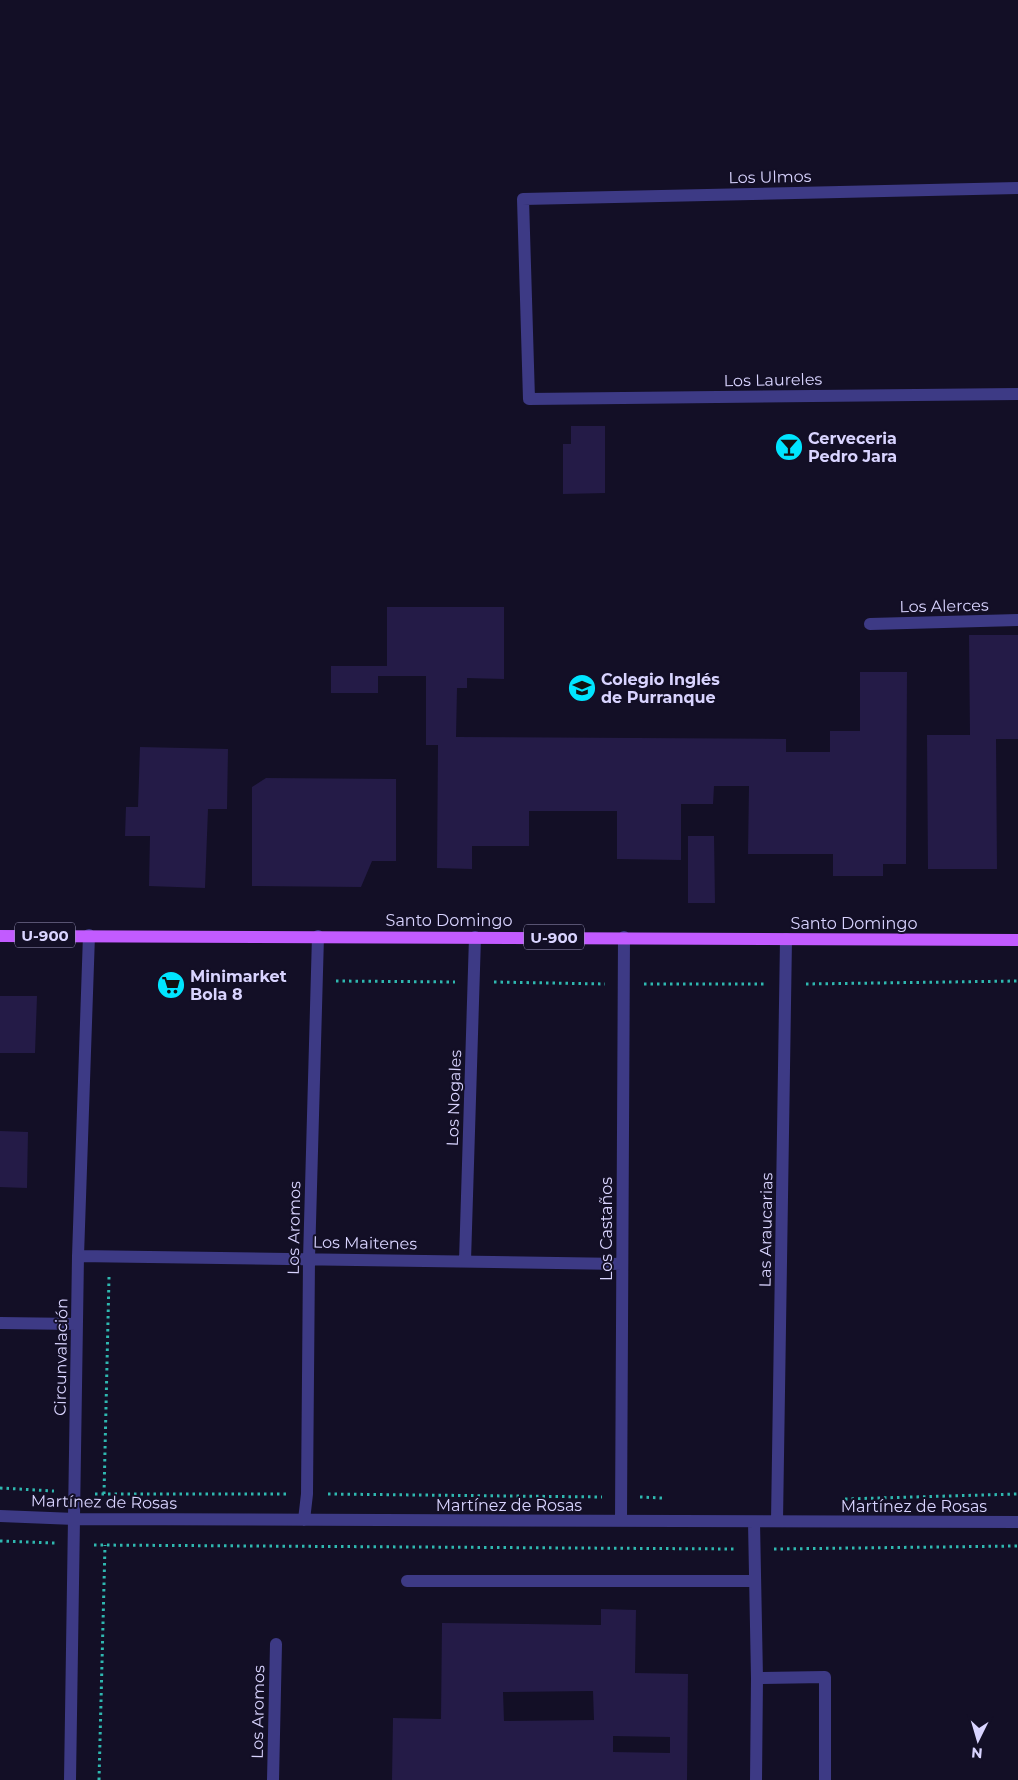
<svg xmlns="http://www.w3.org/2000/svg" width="1018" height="1780" viewBox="0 0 1018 1780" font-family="Montserrat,sans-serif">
<rect width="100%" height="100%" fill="#130f26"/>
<path fill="#241b47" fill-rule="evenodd" d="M571 426H605V493L563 494V444H571Z
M387 607H504V679L467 678V688H457L456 737 786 739V752H830V731H860V672H907L906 864H883V876H833V854H748L749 786H714L713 804H681V860L617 859V811H529V846H472V869L437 868 438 745H426V676H378V693H331V666H387Z
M969 635H1018V739H996L997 869H928L927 735H970Z
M140 747 228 749 227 809H208L205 888 149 886 150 836H125L126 807H138Z
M266 778 396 779V861H372L361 887 252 886V787Z
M688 836H714L715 903H688Z
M0 996H37L35 1053H0Z
M0 1131 28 1132 27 1188 0 1187Z
M601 1609 636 1610 635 1673 688 1674 687 1780H392L393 1718 441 1719 442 1623 601 1625ZM593 1691 594 1720 504 1721 503 1692ZM613 1736 670 1737V1753L613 1752Z"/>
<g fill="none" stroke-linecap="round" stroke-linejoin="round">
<path stroke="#2fb8b0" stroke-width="3" stroke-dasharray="2.5 4" stroke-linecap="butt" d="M336 981 455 982
M494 982 605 984
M644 984H765
M806 984 1018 981
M0 1488 54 1491
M95 1494H287
M104 1494 109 1277
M328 1494 602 1497
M640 1497 662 1498
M845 1499 1018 1494
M0 1541 55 1543
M94 1545 735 1549
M774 1549 1018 1546
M99 1780 105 1545"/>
<path stroke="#3d3a85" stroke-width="12" d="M1018 188 523 199 529 399 1018 394
M870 624 1018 620
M78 1256 622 1264
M465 1261 475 937
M0 1323 77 1324
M0 1516 75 1519 1018 1522
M304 1520 307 1494 309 1259 318 936
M621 1521 624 937
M777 1521 786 939
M754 1522 757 1678 756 1780
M407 1581H754
M757 1678 825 1677V1780
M70 1780 78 1256 89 935
M273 1780 276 1644"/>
<path stroke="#c25bff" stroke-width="12" d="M0 936 1018 940"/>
</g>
<defs>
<symbol id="bar-disc" viewBox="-11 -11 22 22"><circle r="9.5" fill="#00e5ff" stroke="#130f26"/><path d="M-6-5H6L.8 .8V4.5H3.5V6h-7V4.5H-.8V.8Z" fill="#111"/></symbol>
<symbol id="school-disc" viewBox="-11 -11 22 22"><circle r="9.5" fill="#00e5ff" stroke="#130f26"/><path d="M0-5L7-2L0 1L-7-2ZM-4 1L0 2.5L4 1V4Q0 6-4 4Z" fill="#111"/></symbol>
<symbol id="supermarket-disc" viewBox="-11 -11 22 22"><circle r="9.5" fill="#00e5ff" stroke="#130f26"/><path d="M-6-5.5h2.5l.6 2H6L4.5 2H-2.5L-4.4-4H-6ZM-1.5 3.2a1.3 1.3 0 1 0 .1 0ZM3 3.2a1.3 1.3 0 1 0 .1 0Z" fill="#111"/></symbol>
</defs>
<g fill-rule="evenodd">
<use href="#bar-disc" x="773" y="431" width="32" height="32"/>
<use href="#school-disc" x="566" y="672" width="32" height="32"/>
<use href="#supermarket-disc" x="155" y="969" width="32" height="32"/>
</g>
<g text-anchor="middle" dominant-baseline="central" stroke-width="4" stroke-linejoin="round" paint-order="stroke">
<g fill="#130f26" stroke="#9e99be" stroke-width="1">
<rect x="15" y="922.5" width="60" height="25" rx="4"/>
<rect x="524" y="924.5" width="60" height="25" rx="4"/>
</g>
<g font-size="15" font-weight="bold" fill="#d9d4ff">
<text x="45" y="935">U-900</text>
<text x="554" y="937">U-900</text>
</g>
<g font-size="16" fill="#d9d4ff" stroke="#130f26">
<text transform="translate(770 177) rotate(-1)">Los Ulmos</text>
<text transform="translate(773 380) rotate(-1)">Los Laureles</text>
<text transform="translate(944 606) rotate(-1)">Los Alerces</text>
<text x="449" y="920">Santo Domingo</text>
<text x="854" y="923">Santo Domingo</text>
<text transform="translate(454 1098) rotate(-88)">Los Nogales</text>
<text transform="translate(294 1228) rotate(-89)">Los Aromos</text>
<text transform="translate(606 1229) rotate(-90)">Los Castaños</text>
<text transform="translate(766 1230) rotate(-89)">Las Araucarias</text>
<text transform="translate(365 1243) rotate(1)">Los Maitenes</text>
<text transform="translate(61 1357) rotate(-89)">Circunvalación</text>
<text transform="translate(104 1502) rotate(1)">Martínez de Rosas</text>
<text x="509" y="1505">Martínez de Rosas</text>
<text x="914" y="1506">Martínez de Rosas</text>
<text transform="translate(258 1712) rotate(-89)">Los Aromos</text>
</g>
<g font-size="16" font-weight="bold" fill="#d9d4ff" stroke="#130f26" text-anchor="start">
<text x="808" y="438">Cerveceria<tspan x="808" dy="18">Pedro Jara</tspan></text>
<text x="601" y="679">Colegio Inglés<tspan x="601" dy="18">de Purranque</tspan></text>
<text x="190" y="976">Minimarket<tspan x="190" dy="18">Bola 8</tspan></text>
</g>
</g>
<g transform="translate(978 1740) rotate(185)" stroke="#130f26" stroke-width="4" paint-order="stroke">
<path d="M0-4L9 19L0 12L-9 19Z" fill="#d9d4ff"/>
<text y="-8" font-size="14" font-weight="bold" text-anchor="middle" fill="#d9d4ff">N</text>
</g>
</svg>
